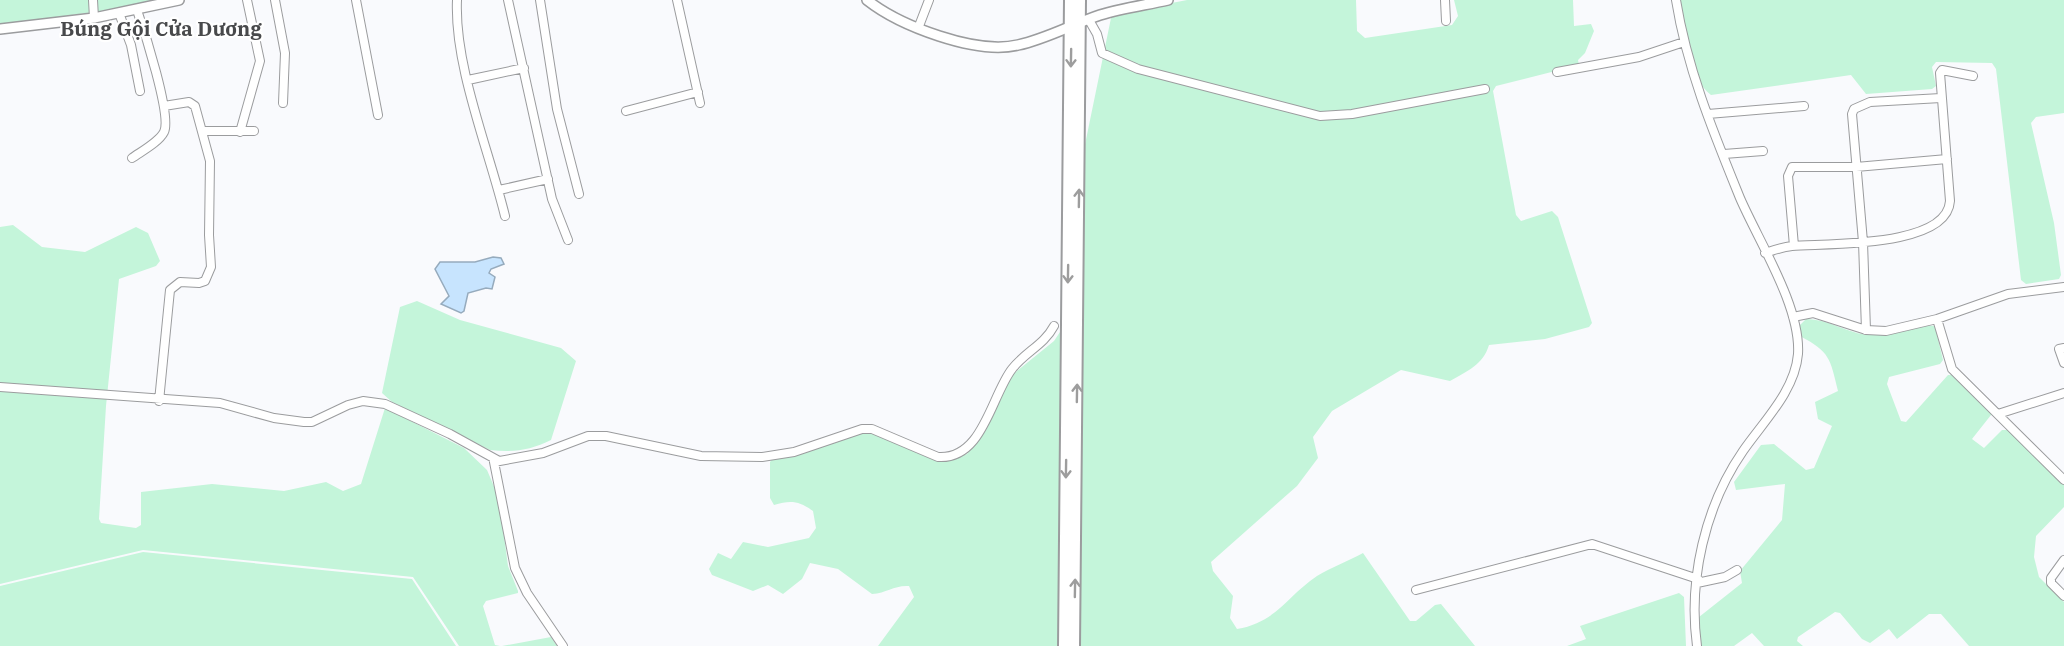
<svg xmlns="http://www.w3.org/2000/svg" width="2064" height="646" viewBox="0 0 2064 646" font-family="'IBM Plex Serif',serif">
<rect width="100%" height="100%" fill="#f9fafd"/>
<path fill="#c4f5da" d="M0 0H160L122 8 0 25Z
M1187 0H1356L1357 31 1365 38 1452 25 1458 16 1454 0H1573L1574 26 1591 24 1594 31 1585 53 1578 60 1579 65 1496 86 1493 91 1516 215 1521 221 1552 211 1558 217 1592 323 1589 327 1545 339 1489 345C1483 365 1467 371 1450 381L1401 370 1332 411 1313 437 1318 458 1297 486 1211 562 1213 571 1233 596 1230 618 1237 629C1277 622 1287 596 1317 576 1332 567 1348 561 1363 553L1410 621H1416L1435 605 1441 604 1475 646H878L914 597 909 586C894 585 887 593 872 594L838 569 810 563 802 579 783 594 768 585 753 591 712 575 709 569 718 553 731 559 743 542 768 547 809 538 816 528 813 511C799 501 791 500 774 505L770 498V462L773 458 795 456 854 433 872 432 940 462 967 454 986 430 1012 375 1054 341 1062 329 1074 198 1111 18 1121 13Z
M1679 0H2064V113L2036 117 2031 123 2054 223 2061 275 2059 279 2026 284 2021 280 1996 69 1992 63 1936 62 1932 67 1936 86 1932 89 1866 94 1851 75 1711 95C1689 79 1684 27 1679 0Z
M13 225 42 247 85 252 136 227 148 233 160 261 156 266 119 279 106 406 99 519 101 523 136 528 141 525V492L212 484 284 491 326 482 343 491 361 484 385 408 464 448 487 470 496 491 502 521 508 566 518 591V593L486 601 483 606 495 645 500 646H459L413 577 143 550 0 584V227Z
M417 301 460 320 561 348 576 361 551 440C531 450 513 453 490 450L392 402 382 393 400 307Z
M1806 319C1829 319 1848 334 1870 335 1892 336 1914 324 1935 326L1943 360 1940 364 1889 377 1887 384 1901 421 1906 422 1948 375H1953L1991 411V415L1972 439 1984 448 2002 430H2010L2064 484V507L2036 536 2034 557 2039 577 2064 602V646H1969L1941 614H1929L1897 639 1889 629 1870 643 1862 639 1840 613 1835 612 1798 637 1797 641 1803 646H1764L1752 633 1734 646H1700L1699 617 1742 583 1740 571 1782 520 1785 484 1736 490 1734 482 1761 445 1774 444 1806 470 1814 468 1832 426 1818 419 1815 402 1838 391C1830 358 1830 352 1800 336L1799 326Z
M143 552 412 579 456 646H0V586Z
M1679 593 1684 597 1686 646H1567L1586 639 1580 626Z
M551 637 557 646H502Z"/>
<path fill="#c7e4fe" stroke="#96abbd" stroke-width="1.5" d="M493 257 501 258 504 264 491 269 489 273 495 277 492 289 486 288 468 293 464 311 461 313 441 304 449 296 435 269 440 262H475Z"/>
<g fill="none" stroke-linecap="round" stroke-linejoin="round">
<defs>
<path id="minor" d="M93 0 94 18
M275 0 285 53 283 103
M356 0 378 115
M457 0C454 66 489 150 505 216
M508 0 552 199 568 240
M540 0 557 109 579 194
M677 0 700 103
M1445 0 1446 21
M1676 0C1687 69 1714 134 1740 198 1759 242 1801 307 1798 354 1795 391 1763 422 1743 451 1705 506 1688 580 1697 646
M119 13 131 45 140 91
M1089 20 1097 34 1102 53 1138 69 1320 116 1352 114 1485 89
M919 26 929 0
M1557 72 1639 57 1684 42
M468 80 524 68
M626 111 698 92
M1708 114 1804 106
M202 131H254
M240 132 260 61 247 0
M1724 154 1763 151
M132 158C142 151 159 142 164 132 172 116 144 30 137 10
M499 190 548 179
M1794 246 1788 176 1792 167H1856L1947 159
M1765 253C1774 250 1783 247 1792 246 1826 243 1947 248 1950 201L1940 73 1942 70 1973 76
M1793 317 1813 313 1866 330 1886 331 1937 319 2008 294 2064 287
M1937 319 1952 369 2064 480
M1866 330 1863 242 1852 114 1854 109 1870 102 1941 98
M2064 348 2059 349 2064 363
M0 387 220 403 274 418 304 422H312L348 405 363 401 385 404 450 434 499 461
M159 401 170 290 180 282 199 283 205 281 211 267 209 235 210 161 195 106 189 102 164 106
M1998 414 2064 393
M2064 560 2051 578V583L2064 596
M1697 583 1725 577 1737 570
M1416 590 1592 544 1698 579
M563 646 527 593 515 568 494 462 543 453 588 436H606L701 456 762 457 794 452 862 429H872L938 457C983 460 991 396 1012 369 1025 352 1044 345 1054 326"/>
<path id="tertiary" d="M867 0C900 26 976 55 1018 45 1046 39 1073 24 1100 15 1122 8 1146 5 1168 0
M0 29 94 18 179 0"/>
<path id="secondary" d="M1064 646 1070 0
M1074 646 1080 0"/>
</defs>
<use href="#minor" stroke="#9b9c9e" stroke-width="10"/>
<use href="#tertiary" stroke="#9b9c9e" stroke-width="12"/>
<use href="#secondary" stroke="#9b9c9e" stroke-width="14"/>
<use href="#minor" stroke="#fff" stroke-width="8"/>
<use href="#tertiary" stroke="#fff" stroke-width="9"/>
<use href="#secondary" stroke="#fff" stroke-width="10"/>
</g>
<defs><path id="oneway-shaft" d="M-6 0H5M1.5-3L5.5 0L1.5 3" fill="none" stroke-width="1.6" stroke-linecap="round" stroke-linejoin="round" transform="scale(1.5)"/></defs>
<g stroke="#9d9d9d">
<use href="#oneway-shaft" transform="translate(1071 58) rotate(91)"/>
<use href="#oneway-shaft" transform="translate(1079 198) rotate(-89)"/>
<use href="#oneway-shaft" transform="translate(1068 274) rotate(91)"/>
<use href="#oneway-shaft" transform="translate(1077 393) rotate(-89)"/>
<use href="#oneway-shaft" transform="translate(1066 469) rotate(91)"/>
<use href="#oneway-shaft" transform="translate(1075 588) rotate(-89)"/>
</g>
<g text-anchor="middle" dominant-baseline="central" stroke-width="4.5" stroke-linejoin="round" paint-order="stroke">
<g font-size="20" font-weight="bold" fill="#48494b" stroke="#fff">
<text x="161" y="28">Búng Gội Cửa Dương</text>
</g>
</g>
</svg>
